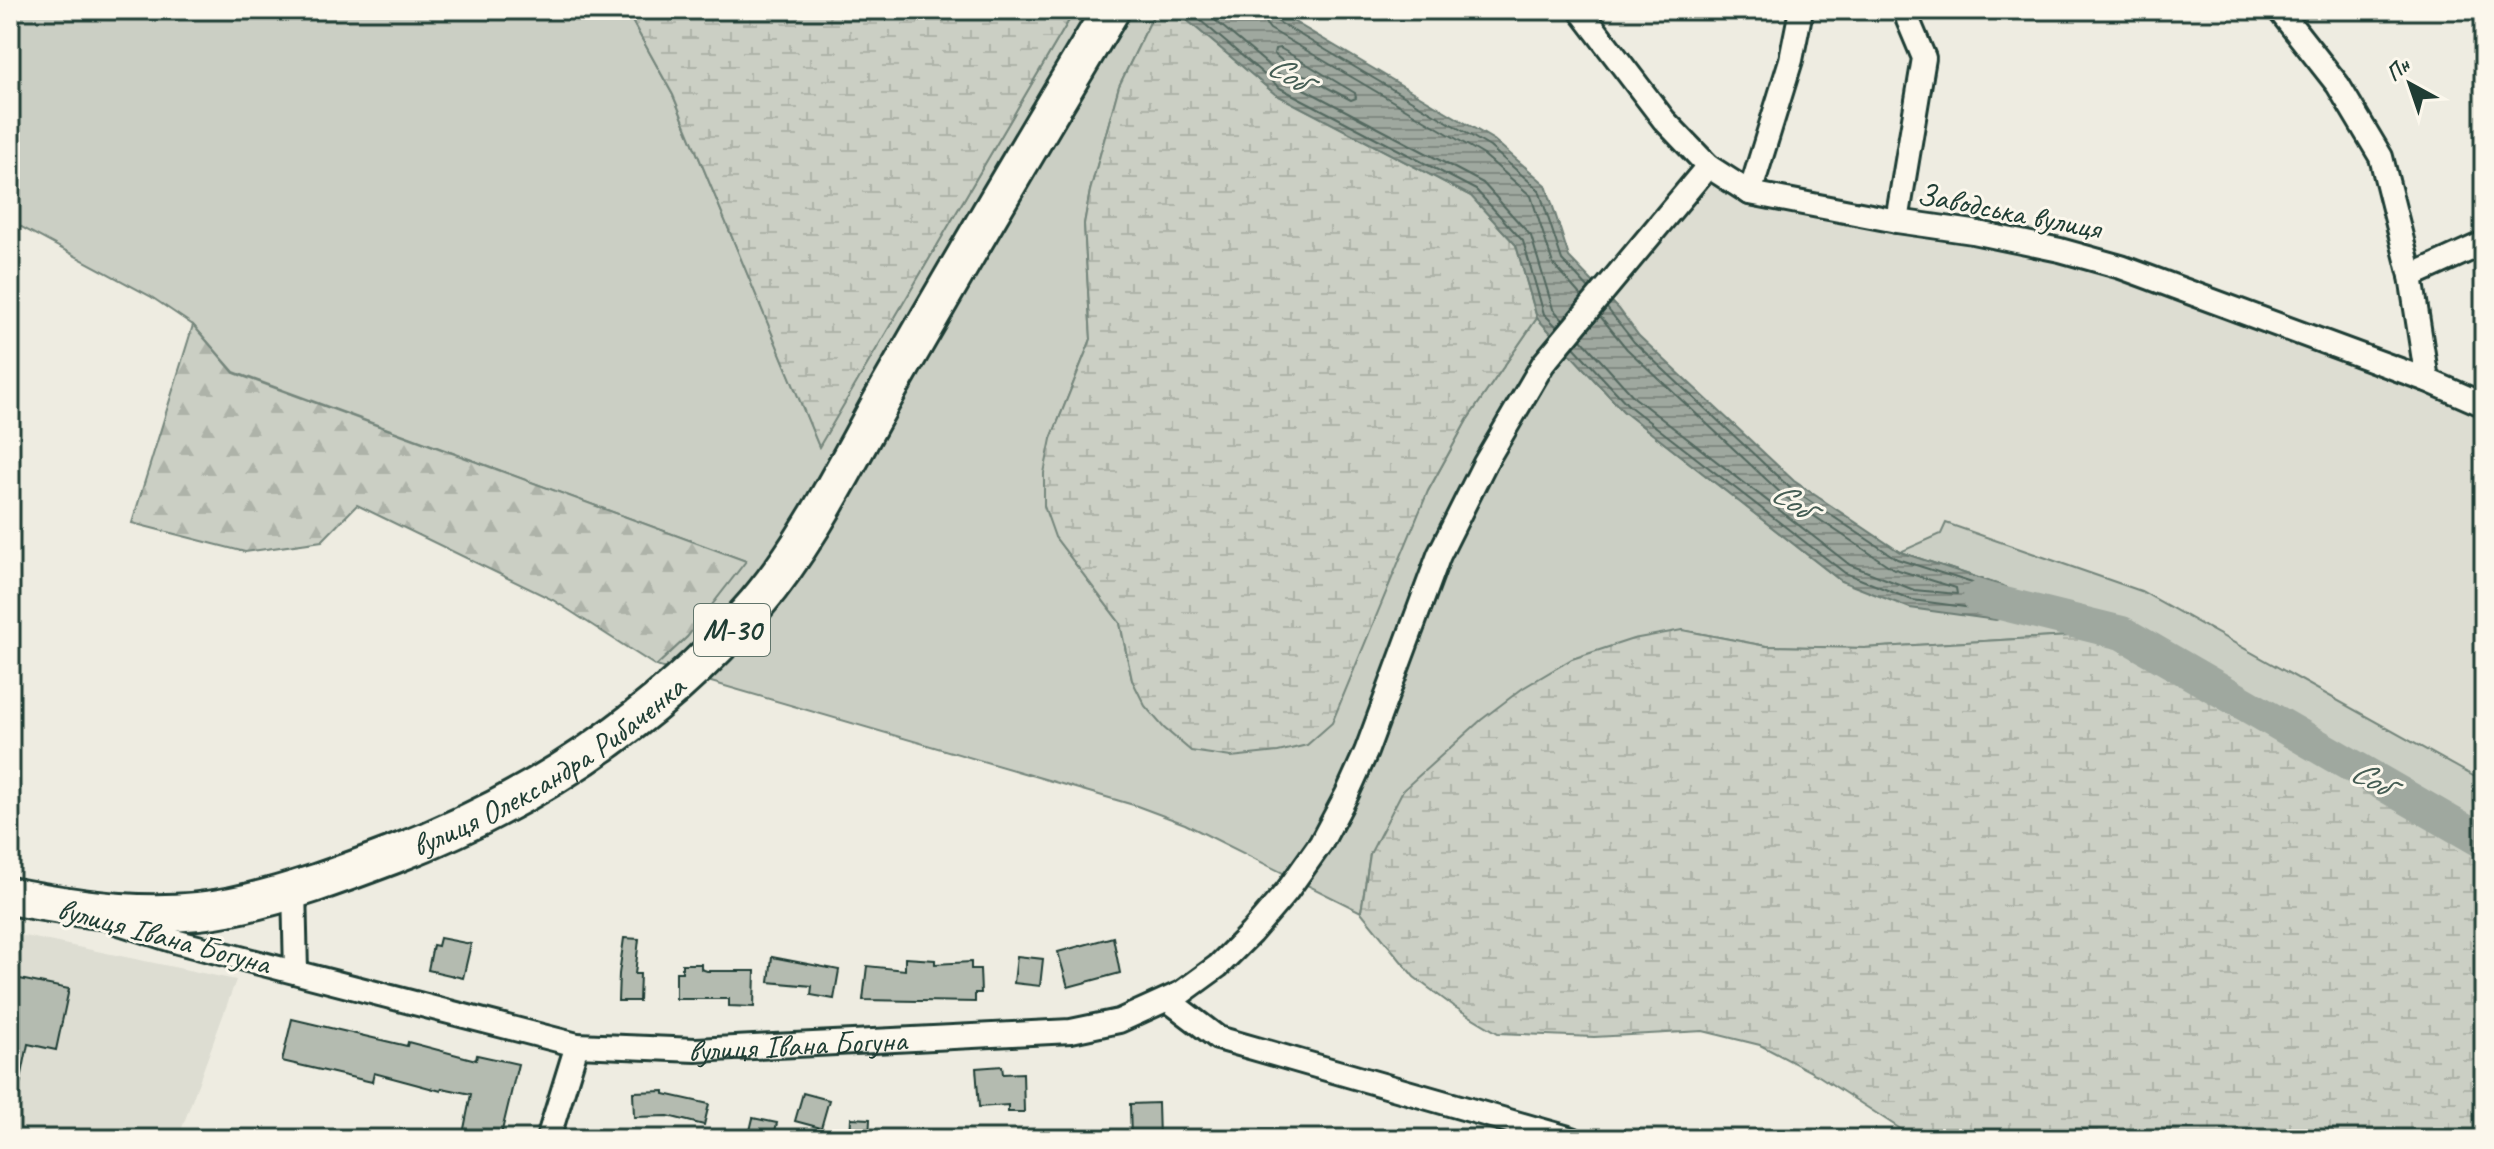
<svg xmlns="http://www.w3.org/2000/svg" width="2494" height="1149" viewBox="0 0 2494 1149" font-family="Caveat,sans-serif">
<defs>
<pattern id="forest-firs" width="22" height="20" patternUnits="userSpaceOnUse" patternTransform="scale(2)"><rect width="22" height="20" fill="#cbcfc4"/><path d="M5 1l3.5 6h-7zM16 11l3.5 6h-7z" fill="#aeb3a9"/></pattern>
<pattern id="wetland-marsh" width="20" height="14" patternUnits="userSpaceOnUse" patternTransform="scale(2)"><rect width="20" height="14" fill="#cbcfc4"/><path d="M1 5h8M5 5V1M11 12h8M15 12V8" fill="none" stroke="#aeb3a9"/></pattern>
<pattern id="water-rules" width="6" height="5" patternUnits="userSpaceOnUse" patternTransform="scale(2)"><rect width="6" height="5" fill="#9fa89f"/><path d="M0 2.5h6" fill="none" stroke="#818a82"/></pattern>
</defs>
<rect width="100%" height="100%" fill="#eeece1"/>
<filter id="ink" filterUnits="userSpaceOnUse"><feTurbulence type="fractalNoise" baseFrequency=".0125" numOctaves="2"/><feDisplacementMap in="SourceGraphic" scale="16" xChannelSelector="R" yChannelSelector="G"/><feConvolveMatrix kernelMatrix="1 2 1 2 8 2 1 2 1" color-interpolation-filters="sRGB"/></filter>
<g filter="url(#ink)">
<path fill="#ddddd2" d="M1708 166 1750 193 2060 250 2484 405V782L2141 591 1947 523 1941 534 1900 552 1794 481 1639 336 1619 309 1609 283Z
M10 933 236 980 178 1139H10Z"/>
<path fill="#cbcfc4" stroke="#75867c" stroke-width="2" d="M10 10H626L673 95 819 446 1075 10H1156L1119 86 1090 191 1084 224 1091 339 1051 439 1055 537 1120 623 1132 680 1428 491 1467 420 1537 318 1623 411 1841 581 2025 609 2006 587 1900 552 1941 534 1946 523 2141 591 2484 782V842L2122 633 1864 648 1766 646 1682 630 1370 854 1361 912 1185 824 1137 806 656 666 687 637 745 561 234 372 193 325 150 296 10 221Z"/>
<path fill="url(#forest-firs)" stroke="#75867c" stroke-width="2" d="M193 325 234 373 746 561 687 637 656 666 553 600 357 505 322 541 245 552 132 523Z"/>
<path fill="url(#wetland-marsh)" stroke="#75867c" stroke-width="2" d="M626 10H1075L819 447 673 95Z
M1156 10H1175L1275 94 1471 196 1516 245 1537 318 1467 420 1428 491 1332 723 1307 745 1278 752 1231 757 1191 751 1164 728 1145 706 1132 680 1120 623 1055 537 1044 506V473L1051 439 1091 339 1084 224 1090 191 1119 86Z
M1682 630 1766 646 1864 648 2122 633 2483 841 2484 1139H1916L1819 1076 1760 1045 1703 1031 1594 1037 1498 1033 1453 1006 1414 977 1361 912 1370 854 1403 790 1481 720 1523 688 1572 659 1633 639Z"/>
<path fill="url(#water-rules)" stroke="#6c7d74" stroke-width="2" d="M1175 10H1274L1494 140 1546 185 1569 257 1619 309 1639 336 1794 481 1900 552 2006 587 2026 609 1996 620 1910 608 1841 581 1623 411 1537 318 1516 245 1471 196 1275 94Z"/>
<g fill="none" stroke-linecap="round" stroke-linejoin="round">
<path stroke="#52685f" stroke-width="2" d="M1188 10 1280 88 1476 190 1523 241 1544 314 1557 327
M1203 10 1285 79 1483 183 1531 236 1553 309 1563 320
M1261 10 1263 20 1270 29 1484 155 1531 196 1553 264 1582 297
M1271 10 1275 20 1490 147 1539 190 1562 260 1589 289
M1280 48 1355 93 1356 98 1351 100 1292 69 1274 54 1275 49Z
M1581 339 1635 398 1850 565 1914 590 1957 594 1956 588 1892 568 1784 496 1627 349 1600 316
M1574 347 1629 406 1845 573 1912 600 1995 611 2010 607V603L2001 594 1988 588 1897 559 1790 488 1634 342 1607 308"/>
<path stroke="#9fa89f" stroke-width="34" d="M1980 598 2122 633 2484 842"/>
</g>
<path fill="#b4bbb0" stroke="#1f3d34" stroke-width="2" d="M1113 937 1120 973 1068 987 1058 952Z
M440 938 471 944 463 978 428 970 433 945 438 946Z
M624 938 639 939 635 974H640L639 1001H618L619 974Z
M1017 956 1043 959 1040 986 1014 983Z
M772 957 839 970 834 999 811 995 812 986 769 982Z
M905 958 935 960V964L971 962V969H980L981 993H975V1002L863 1000 867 966 905 970Z
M682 964H701V969L707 971H755L754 1007 729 1006V999H676V972H682Z
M10 977 69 989 56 1050 28 1044 17 1100 10 1099Z
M292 1019 407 1046 408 1042 476 1060 477 1055 518 1064 500 1139H462L471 1094 442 1088 441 1091 374 1073 372 1082 282 1061Z
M1002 1066 1003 1074 1023 1073 1024 1112H1008V1105L979 1107 976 1068Z
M664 1091V1094L709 1104 704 1125 668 1116 634 1117 633 1092Z
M803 1093 829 1100 821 1128 795 1121Z
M1158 1103 1159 1139H1131L1130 1104Z
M753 1118 777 1123 773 1139H748Z
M851 1118 870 1119 869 1139H850Z"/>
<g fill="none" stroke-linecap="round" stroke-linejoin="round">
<defs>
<g id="minor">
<path d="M1580 10 1664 120 1708 166 1750 193 1897 221 1973 232 2060 250 2121 267 2427 380 2484 405"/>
<path d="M2279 10 2338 85 2381 157 2411 276 2427 380"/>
<path d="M1750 193 1791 60 1801 10"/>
<path d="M1897 221 1924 58 1908 20 1910 10"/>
<path d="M2411 276 2484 243"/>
<path d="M294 889 296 972"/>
<path id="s1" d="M116 922 178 942 577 1045 696 1050 1071 1031 1119 1021 1181 993 1218 966 1251 933 1287 891 1321 843 1347 794 1366 752 1439 555 1485 463 1543 364 1708 166"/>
<path d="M1168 1000 1218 1038 1572 1139"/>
<path d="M548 1139 577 1045"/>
</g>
<g id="trunk">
<path id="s2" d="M10 896C82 910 158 921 232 906 287 895 340 875 393 855 535 800 656 720 756 604 812 538 850 456 893 381 964 257 1037 133 1111 10"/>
</g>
</defs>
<use href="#minor" stroke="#1f3d34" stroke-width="28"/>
<use href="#trunk" stroke="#1f3d34" stroke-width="42"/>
<use href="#minor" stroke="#fbf7ec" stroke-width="22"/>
<use href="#trunk" stroke="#fbf7ec" stroke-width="36"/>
</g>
</g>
<g text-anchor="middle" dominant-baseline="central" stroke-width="6" stroke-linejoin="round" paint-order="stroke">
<rect fill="#fbf7ec" stroke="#61756b" stroke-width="2" x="694" y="604" width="76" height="52" rx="6"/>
<g font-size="30" font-weight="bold" fill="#1f3d34">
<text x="732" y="630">М-30</text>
</g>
<g font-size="32" fill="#1f3d34" stroke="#fbf7ec">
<text transform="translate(2009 211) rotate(11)">Заводська вулиця</text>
<text stroke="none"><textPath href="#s2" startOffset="572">вулиця Олександра Рибаченка</textPath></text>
<text transform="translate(164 936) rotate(15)">вулиця Івана Богуна</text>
<text stroke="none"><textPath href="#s1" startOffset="698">вулиця Івана Богуна</textPath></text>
</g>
<g font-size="34" font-style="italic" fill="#455d54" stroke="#fbf7ec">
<text transform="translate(1288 72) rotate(34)">Соб</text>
<text transform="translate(1792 499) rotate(36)">Соб</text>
<text transform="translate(2371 777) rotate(30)">Соб</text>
</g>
</g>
<rect width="2494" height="1149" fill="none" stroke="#fbf7ec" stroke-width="40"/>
<rect x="20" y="20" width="2454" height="1109" fill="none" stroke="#1f3d34" stroke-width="3" filter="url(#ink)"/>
<g transform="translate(2410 84) rotate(320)" stroke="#fbf7ec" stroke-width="6" paint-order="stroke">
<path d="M0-6L14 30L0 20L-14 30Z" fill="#1f3d34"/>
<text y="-12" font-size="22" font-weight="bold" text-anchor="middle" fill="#1f3d34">Пн</text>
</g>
</svg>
